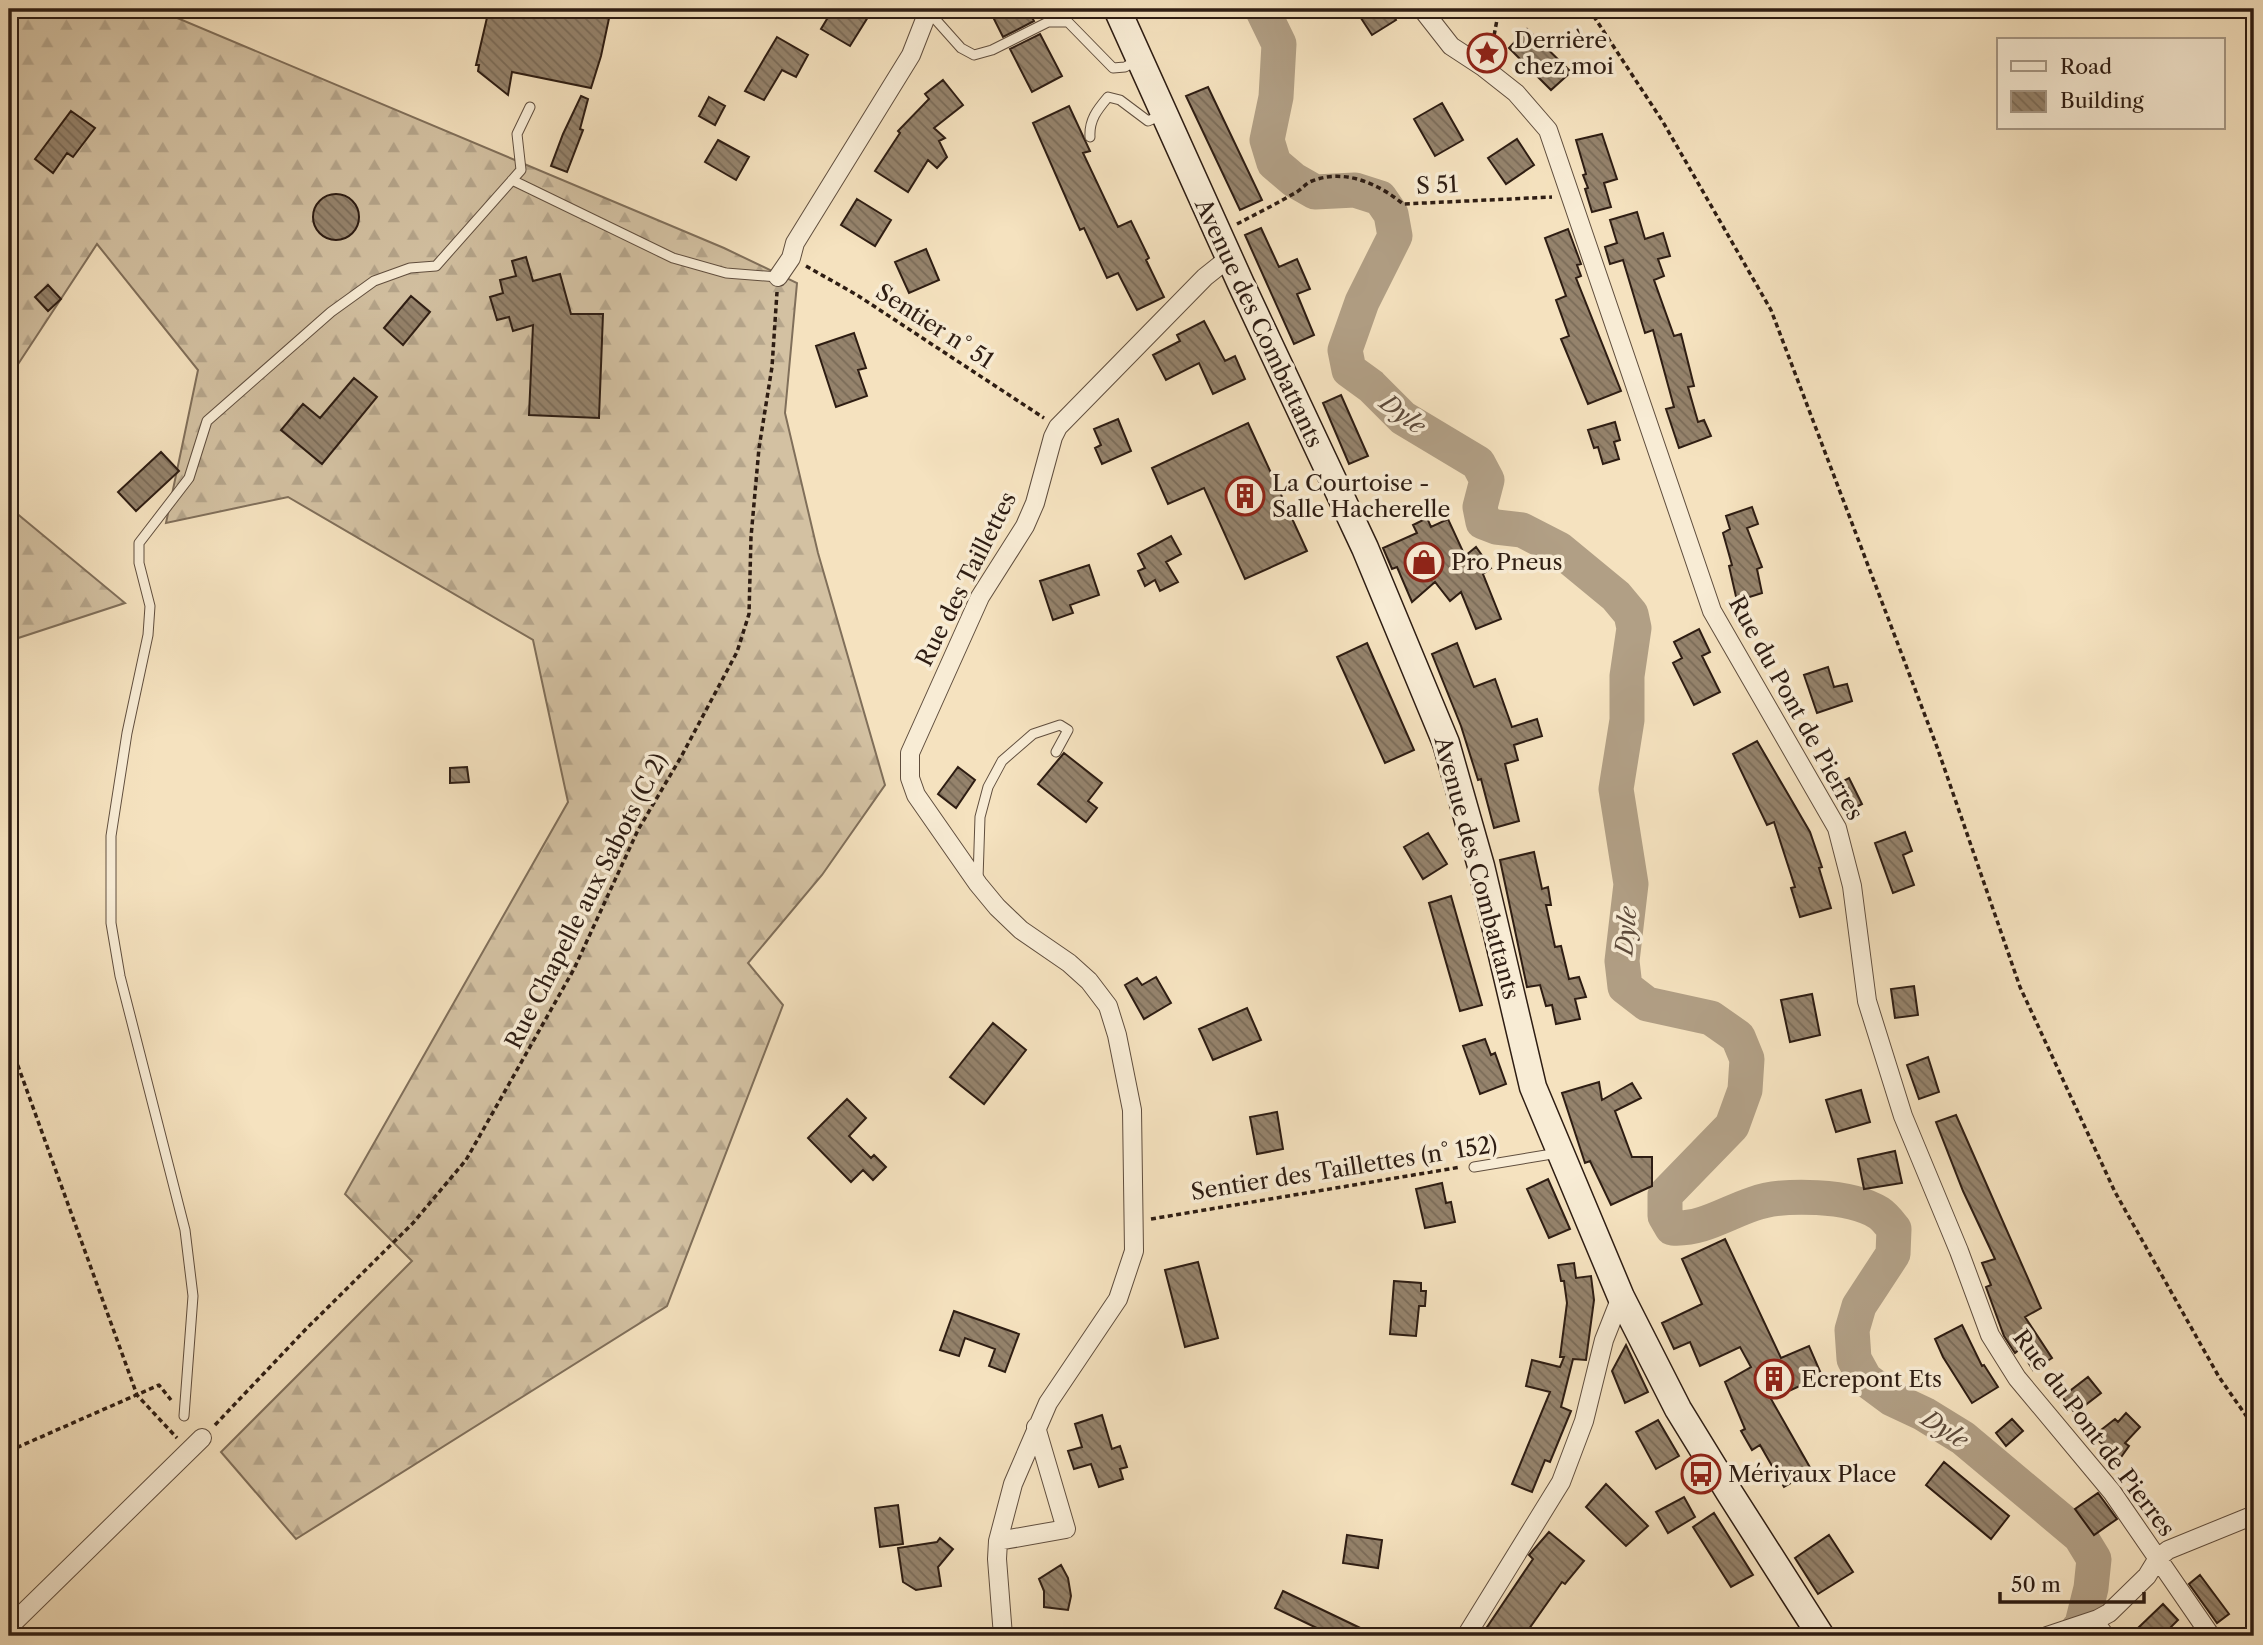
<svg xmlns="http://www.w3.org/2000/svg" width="2263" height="1645" viewBox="0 0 2263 1645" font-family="'Libre Caslon Text',serif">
<defs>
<pattern id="forest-firs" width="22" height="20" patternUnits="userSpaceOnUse" patternTransform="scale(1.75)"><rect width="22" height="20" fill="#d3c1a2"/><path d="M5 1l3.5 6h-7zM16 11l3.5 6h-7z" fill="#b5a58b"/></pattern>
<pattern id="building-back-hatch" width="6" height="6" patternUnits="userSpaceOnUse" patternTransform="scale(1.75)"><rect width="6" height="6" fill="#95836c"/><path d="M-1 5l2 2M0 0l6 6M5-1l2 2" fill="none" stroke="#7a6b58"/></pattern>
</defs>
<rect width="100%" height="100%" fill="#f5e2bf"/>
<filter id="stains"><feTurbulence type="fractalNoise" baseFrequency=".00286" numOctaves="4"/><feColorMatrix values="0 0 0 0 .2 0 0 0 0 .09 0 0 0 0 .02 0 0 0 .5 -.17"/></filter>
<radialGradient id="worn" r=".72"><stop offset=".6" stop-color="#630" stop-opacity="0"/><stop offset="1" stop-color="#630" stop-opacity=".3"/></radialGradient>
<path fill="url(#forest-firs)" stroke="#806f5a" stroke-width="2" d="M9 9H156L724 248 797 283 785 413 818 553 885 785 822 875 748 963 783 1005 667 1306 296 1539 221 1452 412 1261 345 1194 568 802 533 640 288 497 166 523 198 370 97 244 9 378Z
M9 507 125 603 9 641Z"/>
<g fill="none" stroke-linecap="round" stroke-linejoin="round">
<path stroke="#b19f85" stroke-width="35" d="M1262 9 1279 44 1276 97 1267 140 1274 163 1294 180 1315 192 1355 190 1380 198 1391 214 1395 236 1362 302 1345 350 1349 370 1371 386 1403 418 1478 463 1487 480 1480 507 1483 522 1496 527 1522 530 1559 549 1616 596 1631 614 1634 628 1627 676V720L1616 789 1631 884 1622 961 1625 987 1647 1004 1711 1018 1738 1037 1747 1059 1745 1090 1732 1126 1665 1195V1216L1672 1228C1702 1230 1726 1213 1753 1204 1784 1193 1851 1195 1879 1213 1885 1217 1890 1224 1894 1229L1893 1254 1859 1306 1852 1330 1854 1359 1865 1379 1892 1399 1924 1414 1963 1438 2080 1536 2094 1559 2091 1588 2082 1624 2073 1636"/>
</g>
<path fill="url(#building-back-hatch)" stroke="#2e1d13" stroke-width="2" d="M489 9H611L601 56 591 88 512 72 508 95 478 71 479 65H476Z
M833 9H855L868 17 850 46 821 29Z
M989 9H1027L1034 21 1003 37Z
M1355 9H1389L1396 20 1372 35Z
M1527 29 1571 72 1551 90 1509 48Z
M1040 34 1062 76 1032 92 1010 49Z
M777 37 808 55 796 77 782 70 764 100 745 91Z
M943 80 963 105 934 128 945 138 939 141 947 157 937 168 928 160 908 192 875 171 900 133 898 131 929 99 925 94Z
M1208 87 1262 200 1240 210 1186 96Z
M581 96 588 99 580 129 583 130 567 172 551 166 563 134Z
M709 97 725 106 715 125 699 116Z
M1442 103 1463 140 1435 156 1414 119Z
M1069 106 1090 151 1083 153 1118 227 1131 221 1149 258 1146 260 1164 297 1137 310 1118 273 1107 278 1084 228 1080 230 1033 123Z
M71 111 95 128 73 157 67 153 53 173 35 159Z
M1602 134 1617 179 1604 183 1611 207 1592 212 1585 189 1588 188 1583 175 1586 174 1576 140Z
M1517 139 1534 165 1506 184 1488 158Z
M718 140 749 157 736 180 705 162Z
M313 217a23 23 0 1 1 46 0a23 23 0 1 1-46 0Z
M857 199 891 220 875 246 841 225Z
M1637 212 1645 239 1663 233 1670 256 1658 259 1664 276 1654 280 1674 336 1681 334 1694 386 1688 387 1698 422 1704 420 1711 436 1679 448 1666 409 1674 407 1653 330 1645 333 1623 260 1610 264 1605 247 1617 243 1610 220Z
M1261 228 1279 267 1297 259 1310 289 1297 294 1314 335 1294 344 1245 235Z
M1568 229 1581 264 1577 265 1581 276 1576 278 1621 391 1588 404 1561 339 1569 336 1556 300 1566 296 1545 238Z
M926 249 939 280 909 293 895 262Z
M526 257 533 281 560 274 571 314H603L599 418 529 415 533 325 513 331 509 317 497 320 490 297 503 293 500 280 516 276 512 261Z
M48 285 61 299 48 311 35 297Z
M411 296 430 312 403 345 384 328Z
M1204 321 1225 361 1235 356 1245 379 1213 394 1199 363 1166 380 1153 355 1180 341 1177 335Z
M854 333 866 368 858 370 867 396 836 407 816 346Z
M354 378 377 397 322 464 281 430 303 404 320 418Z
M1341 395 1368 456 1349 464 1323 403Z
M1118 419 1131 451 1102 464 1095 448 1101 445 1094 429Z
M1615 422 1620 440 1614 442 1619 459 1603 464 1598 447 1594 448 1588 430Z
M1248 423 1307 551 1245 579 1204 488 1168 504 1152 468Z
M161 452 179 471 136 511 118 492Z
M1752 507 1758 524 1747 528 1762 567 1757 569 1762 593 1737 601 1729 566 1732 565 1723 533 1730 529 1726 516Z
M1427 518 1431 527 1448 519 1465 556 1476 547 1491 568 1483 574 1501 619 1476 629 1461 592 1450 601 1435 582 1412 602 1397 567 1392 569 1383 548 1417 533 1413 525Z
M1171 536 1181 554 1166 562 1178 582 1160 591 1155 580 1145 586 1138 571 1145 568 1138 554Z
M1089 565 1099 595 1070 605 1073 613 1053 620 1040 581Z
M1699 629 1710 652 1702 656 1720 692 1694 705 1673 663 1682 658 1674 642Z
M1367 643 1414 750 1385 763 1337 657Z
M1457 643 1474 687 1495 679 1512 727 1537 719 1542 736 1514 745 1518 760 1505 764 1519 821 1494 828 1481 779 1478 780 1461 726 1432 654Z
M1828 667 1834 687 1847 684 1852 701 1817 713 1804 675Z
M1757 741 1810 832 1822 867 1819 868 1831 908 1800 917 1791 888 1795 887 1774 822 1767 825 1733 754Z
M1064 753 1102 783 1088 801 1097 808 1086 822 1038 784Z
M467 767 469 782 450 783V768Z
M958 767 975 780 956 808 938 794Z
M1849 778 1862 804 1845 813 1832 787Z
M1905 832 1912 851 1903 855 1914 885 1893 893 1875 843Z
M1428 833 1447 864 1423 879 1404 847Z
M1534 852 1542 889 1548 887 1551 905H1546L1555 947 1561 946 1569 979 1579 977 1586 997 1575 999 1580 1019 1556 1024 1552 1005 1546 1006 1540 985 1527 987 1500 860Z
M1451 896 1482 1005 1460 1011 1429 903Z
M1156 977 1171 1003 1144 1019 1125 985 1137 978 1142 985Z
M1914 986 1918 1015 1895 1018 1891 989Z
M1812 994 1820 1035 1790 1042 1781 1000Z
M1247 1008 1261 1040 1213 1060 1199 1029Z
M993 1023 1026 1050 984 1104 950 1077Z
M1485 1039 1491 1055 1495 1053 1506 1084 1480 1094 1463 1046Z
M1928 1057 1939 1092 1919 1099 1907 1065Z
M1599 1082 1602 1100 1632 1083 1641 1098 1615 1111 1632 1157H1652V1186L1611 1205 1590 1161 1585 1163 1562 1093Z
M1861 1090 1870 1122 1836 1132 1826 1100Z
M847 1099 866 1118 849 1136 871 1158 874 1155 886 1167 873 1180 863 1170 851 1182 808 1138Z
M1277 1112 1283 1149 1257 1154 1250 1117Z
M1956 1115 2041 1308 2025 1317 2052 1358 2033 1370 2020 1349 2015 1353 2004 1336 1986 1287 1991 1285 1982 1263 1995 1259 1963 1191 1936 1122Z
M1895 1151 1902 1183 1864 1189 1858 1159Z
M1548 1179 1570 1229 1549 1238 1527 1189Z
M1442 1183 1446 1203 1451 1202 1455 1222 1425 1228 1416 1189Z
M1725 1239 1781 1358 1809 1346 1822 1376 1771 1399 1812 1471 1784 1487 1760 1445 1752 1450 1741 1431 1745 1429 1725 1382 1751 1367 1740 1347 1700 1366 1690 1342 1674 1349 1662 1323 1702 1304 1682 1259Z
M1198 1262 1218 1338 1185 1347 1165 1270Z
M1574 1263 1576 1278 1591 1276 1594 1300 1586 1360 1573 1359 1561 1407 1571 1411 1550 1462 1545 1460 1532 1492 1512 1484 1550 1392 1526 1386 1532 1360 1560 1367 1564 1357H1560L1567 1303 1564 1281H1561L1558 1265Z
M1394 1281 1421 1283V1291H1426L1425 1306H1419L1416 1336 1390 1334Z
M954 1311 1019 1334 1005 1372 989 1366 995 1349 965 1338 959 1356 940 1350Z
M1962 1325 1982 1366 1984 1365 1998 1387 1972 1403 1943 1357 1935 1339Z
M1626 1345 1648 1392 1625 1403 1612 1371Z
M2088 1377 2101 1393 2075 1413 2062 1397Z
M2126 1413 2140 1427 2125 1443 2129 1446 2119 1460 2099 1441 2106 1434 2101 1430 2115 1419 2118 1422Z
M1102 1415 1112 1449 1120 1446 1127 1467 1120 1469 1123 1479 1099 1487 1091 1464 1074 1469 1068 1451 1082 1447 1075 1424Z
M2012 1419 2023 1431 2006 1446 1996 1433Z
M1658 1420 1679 1456 1656 1469 1636 1432Z
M1944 1462 2009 1516 1991 1539 1926 1485Z
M1606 1484 1648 1526 1626 1546 1586 1507Z
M2098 1493 2117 1519 2094 1535 2075 1509Z
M1684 1497 1695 1517 1668 1533 1656 1512Z
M898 1505 903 1544 880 1547 875 1508Z
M1714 1513 1753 1575 1731 1587 1693 1527Z
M1549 1532 1584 1561 1565 1584 1562 1582 1524 1636H1481L1533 1559 1529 1555Z
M1347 1535 1382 1540 1378 1568 1343 1563Z
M1829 1535 1853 1572 1818 1594 1795 1558Z
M940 1538 953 1549 938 1567 941 1586 916 1590 903 1582 898 1548 937 1542Z
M1061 1565 1068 1578 1071 1596 1068 1610 1044 1607V1591L1039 1579Z
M2200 1575 2229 1614 2217 1623 2189 1584Z
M1283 1591 1377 1636H1318L1321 1630 1275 1608Z
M2163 1604 2178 1620 2162 1636H2147L2138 1628Z"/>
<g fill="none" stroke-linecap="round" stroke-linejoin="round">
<defs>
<path id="service" d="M928 11 961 48 974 55 992 50 1048 22H1068L1113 68 1125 67 1138 60
M1090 137C1089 120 1097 110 1108 97L1120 100 1148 121 1162 115
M512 180 673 258 726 273 778 277
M978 879 980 817 988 787 1002 761 1033 734 1060 725 1068 730 1056 752
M1474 1167 1558 1153
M184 1416 193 1296 185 1230 120 976 111 923V836L127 733 148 635 150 606 139 563V543L189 478 207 421 331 312 374 281 410 268 436 266 521 170 517 134 530 107
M2098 1619 2111 1636"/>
<path id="minor" d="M1422 9 1451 46 1483 67 1516 93 1548 130 1712 611 1837 828 1852 886 1867 1001 1903 1116 1959 1251 1990 1335 2017 1378 2112 1492 2211 1636
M778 277 791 258 795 243 911 55 929 9
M998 1541 1066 1529 1036 1427
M9 1627 202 1438
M1003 1636 997 1559 998 1541 1013 1484 1048 1403 1118 1299 1134 1251 1132 1110 1117 1035 1108 1006 1089 981 1069 963 1021 930 997 907 978 884 916 795 910 778V753L980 597 1025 526 1035 503 1053 437 1058 427 1205 277 1229 258
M1466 1636 1561 1482 1584 1421 1604 1340 1621 1297
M2047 1636 2098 1619 2109 1613 2147 1576 2158 1558 2168 1550 2254 1515"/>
<path id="secondary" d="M1117 9 1241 284 1365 548 1446 743 1481 866 1533 1087 1621 1297 1678 1409 1729 1492 1821 1636"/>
</defs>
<use href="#service" stroke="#604e3e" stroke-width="11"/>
<use href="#minor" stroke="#604e3e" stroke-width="20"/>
<use href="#secondary" stroke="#2e1d13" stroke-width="29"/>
<path stroke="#2e1d13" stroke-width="3.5" stroke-dasharray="5 3.5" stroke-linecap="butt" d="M1589 9 1663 122 1771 310 1937 747 2020 987 2115 1192 2219 1377 2254 1427
M1491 52 1499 9
M1237 224C1256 214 1276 204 1295 193 1301 190 1306 183 1312 181 1345 168 1379 184 1403 204L1552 197
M806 266 857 295 1044 418
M9 1041 137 1395 177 1438
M1151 1219 1461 1167
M215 1425 306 1329 413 1223 466 1160 574 969 638 830 681 757 737 652 749 614 751 537 759 448 772 367 777 292
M9 1451 159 1385 171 1400"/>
<use href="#service" stroke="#f8ecd5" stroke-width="9"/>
<use href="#minor" stroke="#f8ecd5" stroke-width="18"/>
<use href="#secondary" stroke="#f8ecd5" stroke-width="26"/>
</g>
<defs>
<symbol id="sight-ring" viewBox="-11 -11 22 22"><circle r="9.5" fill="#f8ecd5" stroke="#8f2418" stroke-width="1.5"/><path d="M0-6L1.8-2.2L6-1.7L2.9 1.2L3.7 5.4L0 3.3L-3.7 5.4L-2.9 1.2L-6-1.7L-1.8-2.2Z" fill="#8f2418"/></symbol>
<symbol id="building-ring" viewBox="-11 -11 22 22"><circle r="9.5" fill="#f8ecd5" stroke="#8f2418" stroke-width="1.5"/><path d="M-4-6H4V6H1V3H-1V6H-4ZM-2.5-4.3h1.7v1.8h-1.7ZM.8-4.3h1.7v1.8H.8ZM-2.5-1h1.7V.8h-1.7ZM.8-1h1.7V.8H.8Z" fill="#8f2418"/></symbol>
<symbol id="shop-ring" viewBox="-11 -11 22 22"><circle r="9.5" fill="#f8ecd5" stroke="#8f2418" stroke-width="1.5"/><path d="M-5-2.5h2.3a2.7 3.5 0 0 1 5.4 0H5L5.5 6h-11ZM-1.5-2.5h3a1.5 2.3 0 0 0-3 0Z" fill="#8f2418"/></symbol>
<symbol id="bus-ring" viewBox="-11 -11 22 22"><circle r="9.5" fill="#f8ecd5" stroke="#8f2418" stroke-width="1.5"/><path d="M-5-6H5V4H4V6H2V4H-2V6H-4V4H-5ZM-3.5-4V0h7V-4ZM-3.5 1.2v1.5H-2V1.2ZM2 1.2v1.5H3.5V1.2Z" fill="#8f2418"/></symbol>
</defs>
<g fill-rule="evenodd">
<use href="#sight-ring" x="1465" y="31" width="44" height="44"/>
<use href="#building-ring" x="1223" y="474" width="44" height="44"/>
<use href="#shop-ring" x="1402" y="540" width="44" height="44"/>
<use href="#building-ring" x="1752" y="1357" width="44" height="44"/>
<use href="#bus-ring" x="1679" y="1452" width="44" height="44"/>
</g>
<g text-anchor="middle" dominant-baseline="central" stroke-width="7" stroke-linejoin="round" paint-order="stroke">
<g font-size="23" fill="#2e1d13" stroke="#f8ecd5" text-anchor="start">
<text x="1514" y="40">Derrière<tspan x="1514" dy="26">chez moi</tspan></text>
<text x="1272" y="483">La Courtoise -<tspan x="1272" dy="26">Salle Hacherelle</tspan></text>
<text x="1451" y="562">Pro Pneus</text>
<text x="1801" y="1379">Ecrepont Ets</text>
<text x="1728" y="1474">Mérivaux Place</text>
</g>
<g font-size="23" fill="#2e1d13" stroke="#f8ecd5">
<text transform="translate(1437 185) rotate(-3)">S 51</text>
<text transform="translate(1259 323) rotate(65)">Avenue des Combattants</text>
<text transform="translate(935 326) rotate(33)">Sentier n° 51</text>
<text transform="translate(966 579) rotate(-63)">Rue des Taillettes</text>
<text transform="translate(1796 708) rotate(61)">Rue du Pont de Pierres</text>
<text transform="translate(1477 868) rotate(75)">Avenue des Combattants</text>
<text transform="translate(586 901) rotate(-63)">Rue Chapelle aux Sabots (C 2)</text>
<text transform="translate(1344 1168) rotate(-9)">Sentier des Taillettes (n° 152)</text>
<text transform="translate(2094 1433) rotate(53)">Rue du Pont de Pierres</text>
</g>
<g font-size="24" font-style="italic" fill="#5c4a3b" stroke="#f8ecd5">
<text transform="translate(1403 414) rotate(37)">Dyle</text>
<text transform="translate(1626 931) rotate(-85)">Dyle</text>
<text transform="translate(1945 1429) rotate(33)">Dyle</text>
</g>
</g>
<rect width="2263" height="1645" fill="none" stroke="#f5e2bf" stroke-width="35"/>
<rect x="10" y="10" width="2242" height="1624" fill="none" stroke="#2e1d13" stroke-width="3.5"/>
<rect x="18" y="18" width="2228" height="1610" fill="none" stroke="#2e1d13" stroke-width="2"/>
<rect x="1997" y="38" width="228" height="91" fill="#f8ecd5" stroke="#a79987" stroke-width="2"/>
<rect x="2011" y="61" width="35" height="10" fill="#f8ecd5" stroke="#a79987" stroke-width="2"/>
<text x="2060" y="74" font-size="21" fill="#2e1d13">Road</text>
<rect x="2011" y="91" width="35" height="21" fill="url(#building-back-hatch)" stroke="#a79987" stroke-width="2"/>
<text x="2060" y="108" font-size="21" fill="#2e1d13">Building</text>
<path d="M2000 1592v10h144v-10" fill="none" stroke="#2e1d13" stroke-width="3.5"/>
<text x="2011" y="1592" font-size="21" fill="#2e1d13" stroke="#f8ecd5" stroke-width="5" paint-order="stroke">50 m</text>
<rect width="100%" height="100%" filter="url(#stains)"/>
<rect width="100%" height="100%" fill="url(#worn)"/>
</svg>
